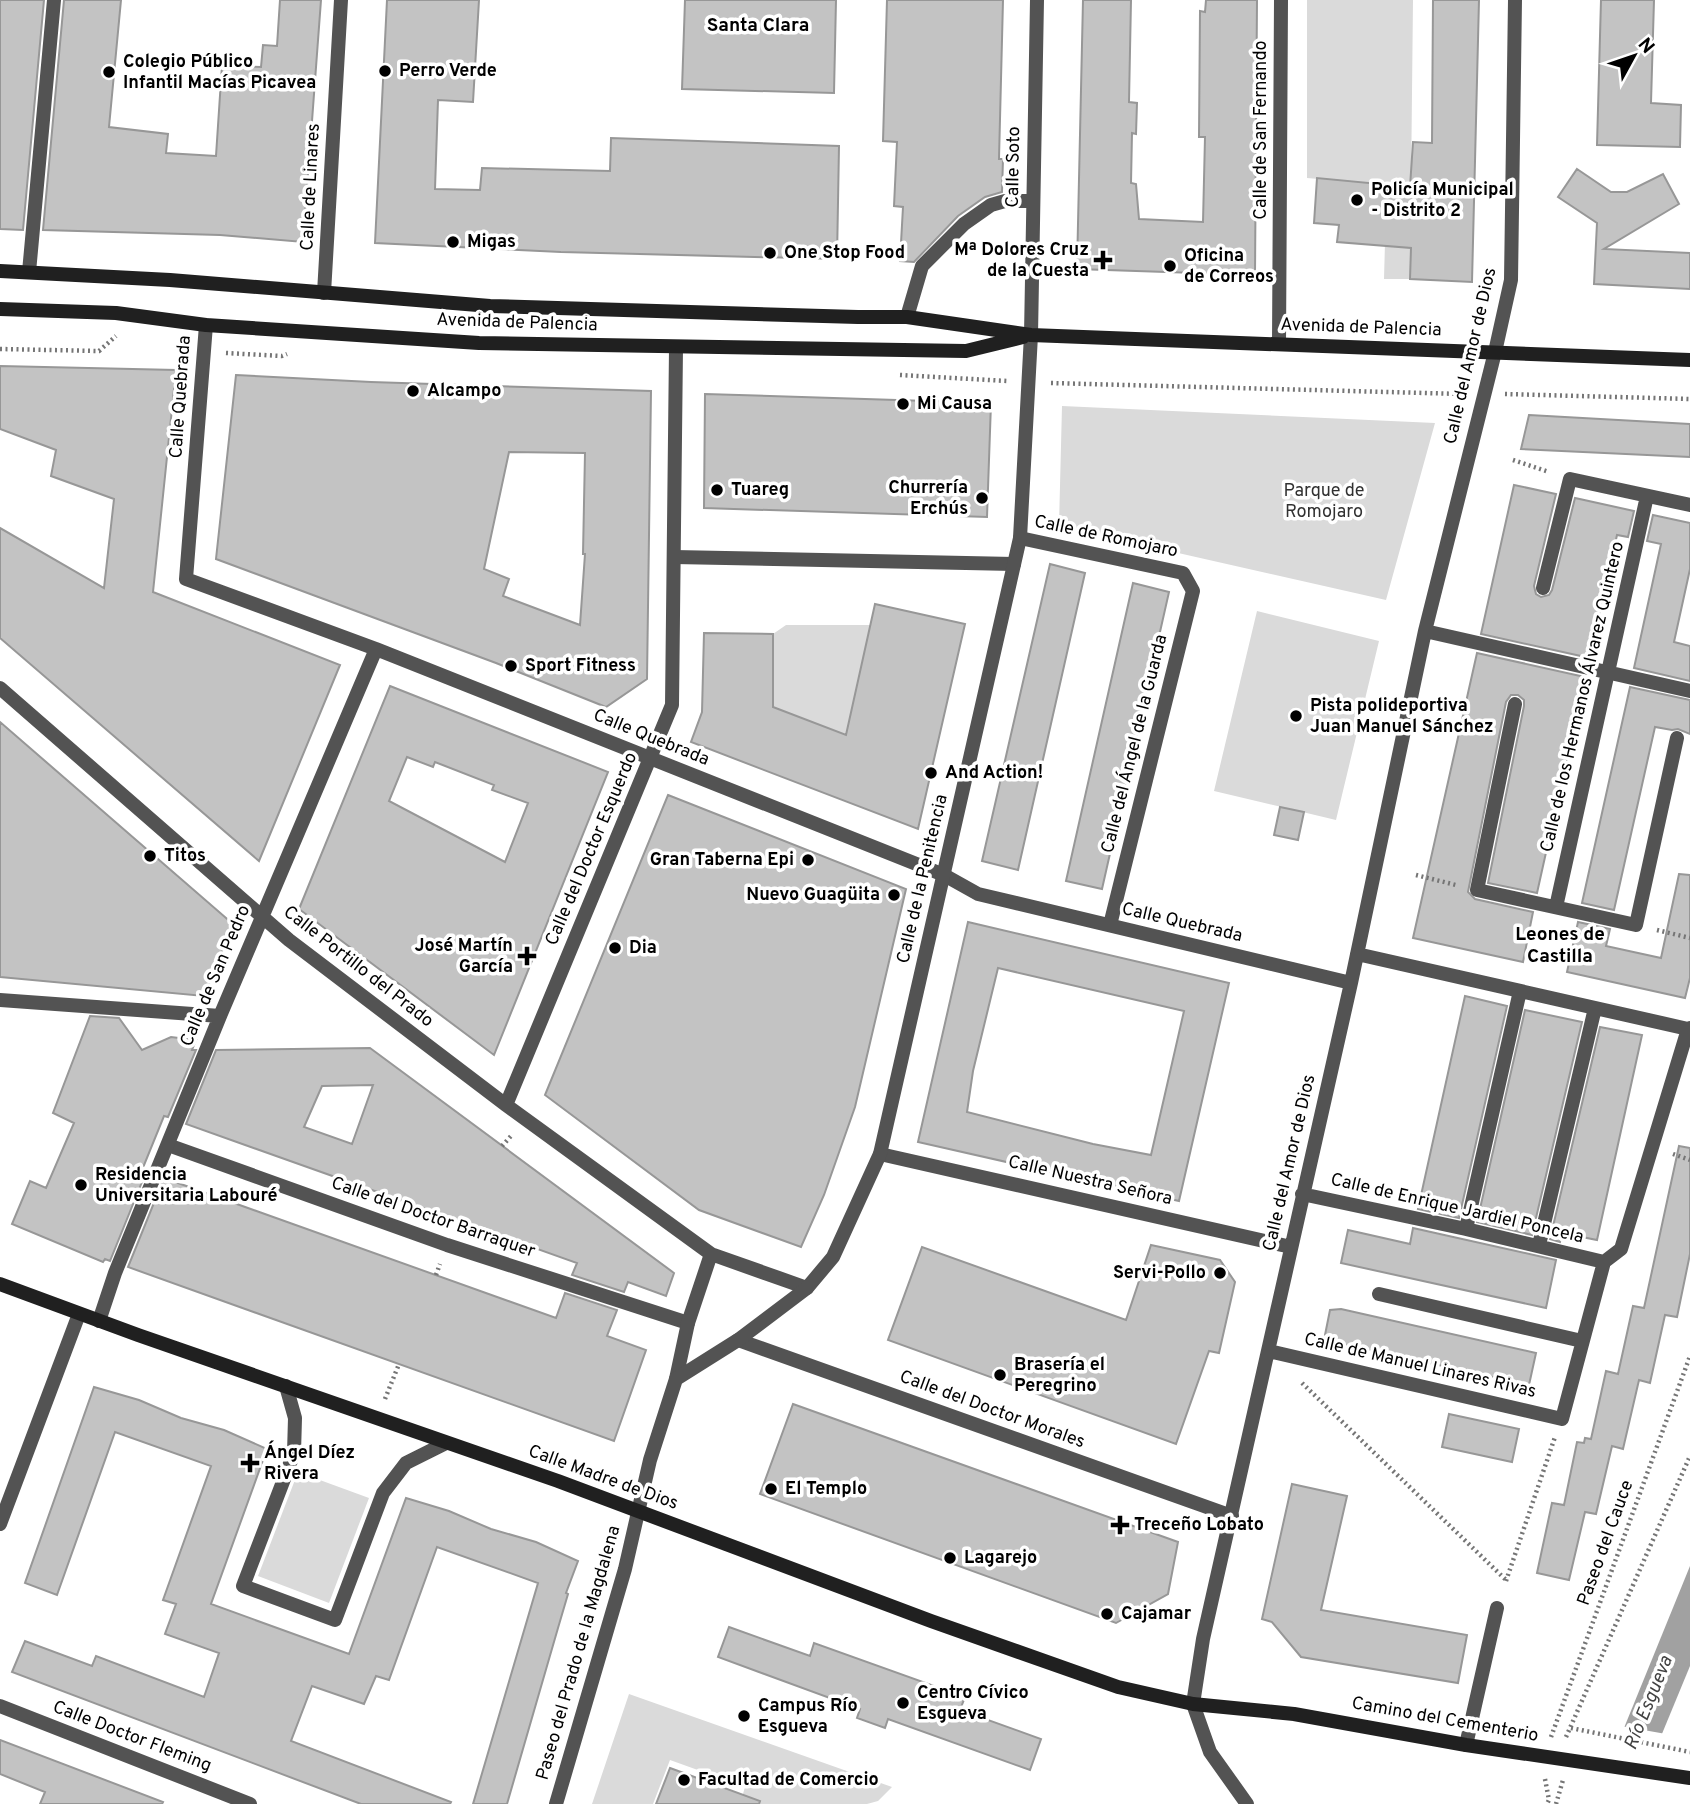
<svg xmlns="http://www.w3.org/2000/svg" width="1690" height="1804" viewBox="0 0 1690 1804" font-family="Overpass,sans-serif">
<rect width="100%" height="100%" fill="#fff"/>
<path fill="#dadada" d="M1307 0H1413L1410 279H1384L1385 243H1394L1399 186 1307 178Z
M1062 406 1435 423 1386 600 1059 526Z
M1257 611 1379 641 1336 820 1214 791Z
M786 625H871L846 735 773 707V634Z
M298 1472 369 1498 329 1603 258 1576Z
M629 1694 892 1787 878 1801 867 1804H740L745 1787 670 1760 653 1804H592Z"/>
<path fill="#a1a1a1" d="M1690 1566V1666L1633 1804H1593Z"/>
<path fill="#fff" d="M1621 1726 1666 1734 1637 1804H1590Z"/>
<path fill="#c3c3c3" stroke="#979797" stroke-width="2" fill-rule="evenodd" d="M0 0H44L23 230 0 229Z
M64 0H121L109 127 168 134 166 153 216 156 222 65 261 67 263 45 277 46 280 0H321L303 242 220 235 43 230Z
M387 0H479L473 102 438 100 435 189 480 190 482 168 610 171 611 138 839 146 837 259 561 252 375 243Z
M685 0H836L834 93 682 89Z
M887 0H1003L999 159H1003L1002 192 985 197 958 216 914 262 900 261 903 207 894 206 897 142 883 141Z
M1083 0H1131L1129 102 1137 103 1136 134 1132 133 1131 183 1136 184 1139 219 1203 222 1205 137H1199L1200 11 1205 12 1206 0H1257L1255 275 1077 269Z
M1433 0H1479L1472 282 1410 279 1411 248 1337 242 1339 225 1314 223 1317 178 1410 187 1413 142 1432 143Z
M1601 0H1654L1651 103 1681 105 1680 147 1597 145Z
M1577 169 1611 192H1627L1663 174 1679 204 1604 249 1690 253V289L1594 284 1597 223 1558 197Z
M0 366 176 370 153 592 340 665 259 861 0 638V528L104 588 114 499 51 476 56 450 0 429Z
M236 375 371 382 651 391 647 679 606 707 496 663 216 559ZM509 452 585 453 583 554H585L580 625 503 596 509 579 484 569Z
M705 394 991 403 987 517 704 508Z
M1529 415 1690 424V457L1521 449Z
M1514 485 1556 494 1534 586 1536 594 1541 597 1549 595 1552 590 1575 498 1634 511 1628 537 1617 535 1590 658 1481 634Z
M1653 515 1690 523V569L1674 642 1690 646V681L1634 668 1661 544 1647 541Z
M1050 564 1085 573 1018 870 982 861Z
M1133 583 1169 592 1102 889 1066 881Z
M875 604 965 624 918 829 691 742 702 712 704 633 773 634V707L846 735Z
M1477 653 1585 677 1537 893 1488 883 1524 706V700L1518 695H1511L1506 702 1468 892 1475 899 1533 912 1523 962 1413 938Z
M390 686 608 772 494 1055 299 909ZM407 757 433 767 435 762 494 785 492 790 528 803 505 862 389 801Z
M1630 687 1690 700V734L1678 729 1672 730 1655 727 1614 910 1582 903Z
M0 722 233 924 204 996 0 977Z
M668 795 906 889 855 1107 824 1195 801 1247 699 1210 545 1095Z
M1280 807 1304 812 1298 840 1274 835Z
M1679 874 1690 875V978L1685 998 1567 972 1578 922 1610 929 1606 946 1661 958Z
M968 922 1229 983 1179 1201 918 1142ZM998 968 1184 1011 1151 1155 1093 1144 967 1112 973 1071Z
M1465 996 1507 1006 1459 1218 1418 1209Z
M1525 1010 1582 1022 1532 1235 1477 1222Z
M90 1016 119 1018 142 1050 171 1037 196 1040 192 1050H196L168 1117 164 1116 142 1170 146 1172 110 1261 105 1259 103 1262 12 1224 30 1181 46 1188 74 1123 53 1113Z
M1600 1027 1642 1035 1597 1240 1562 1233 1560 1242 1550 1239Z
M370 1048 674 1273 666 1296 628 1282 624 1292 572 1275 577 1263 186 1124 216 1050ZM373 1085 352 1144 304 1127 322 1086Z
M1679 1146 1690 1148V1254L1677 1317 1665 1315 1650 1383 1639 1380 1623 1449 1612 1446 1596 1514 1585 1512 1569 1580 1537 1573 1552 1503 1564 1505 1577 1442 1584 1443 1585 1438 1591 1439 1606 1371 1618 1374 1633 1306 1644 1308Z
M164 1178 556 1318 565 1293 617 1310 607 1336 646 1350 614 1441 128 1267Z
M1413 1228 1556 1260 1546 1308 1341 1263 1348 1230 1410 1244Z
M1151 1245 1220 1260 1235 1282 1219 1353 1209 1351 1176 1444 888 1340 922 1247 1126 1320Z
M1341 1309 1536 1353 1529 1385 1324 1340 1330 1310Z
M94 1387 139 1400 181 1418 224 1430 267 1449 211 1604 349 1654 406 1498 449 1511 491 1529 536 1542 578 1561 566 1593 568 1594 558 1628 507 1804H473L538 1583 437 1547 389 1680 376 1676 364 1704 312 1686 291 1741 451 1802 450 1804H361L12 1672 25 1641 92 1666 96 1656 204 1697 219 1653 165 1634 176 1604 163 1600 211 1466 115 1432 57 1595 25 1583Z
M793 1404 1178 1542 1168 1594 1116 1623 760 1494Z
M1449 1414 1519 1429 1512 1462 1442 1447Z
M1292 1484 1347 1496 1321 1610 1467 1635 1458 1683 1301 1657 1272 1622 1262 1619Z
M729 1627 810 1656 814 1643 965 1697 960 1710 1041 1739 1030 1770 888 1719 885 1728 857 1718 860 1709 718 1657Z
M0 1740 163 1802 162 1804H40L45 1792 0 1774Z
M670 1768 760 1801 759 1804H656Z"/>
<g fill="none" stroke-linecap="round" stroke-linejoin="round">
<path stroke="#757575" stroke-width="4.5" stroke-dasharray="2 3.5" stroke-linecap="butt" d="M0 349 99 351 116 336
M226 353 282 356 287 354
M900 375 1007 381
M1051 383 1462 394
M1505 394 1690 399
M1513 460 1549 472
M1416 875 1456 885
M1657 930 1690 938
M502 1146 511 1136
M1673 1154 1690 1160
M436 1275 440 1264
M1302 1383 1506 1580
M385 1399 399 1364
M1506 1581 1555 1437
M1571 1728 1690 1752
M1551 1737 1690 1356
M1566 1737 1690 1456
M1545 1779 1549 1800 1547 1804
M1556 1804 1563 1780"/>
<path stroke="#535353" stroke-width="14" d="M907 317 922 266 964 224 991 205 1005 201H1032
M1466 1745 1497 1608"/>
<path stroke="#535353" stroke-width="14" d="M1279 344 1281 0
M674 557 1014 564
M168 1145 447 1245 688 1323
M738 1340 1232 1516"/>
<path stroke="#535353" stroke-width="14" d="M29 272 54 0
M324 293 341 0
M206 325 186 579 376 649 944 875 978 894 1351 983
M1020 538 1183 573 1193 591 1110 925
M1543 588 1570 479 1690 505
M1425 631 1690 691
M0 688 289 940 506 1105 711 1254 807 1288
M1515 704 1477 890 1636 925 1677 738
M1556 907 1647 496
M1357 954 1688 1029
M0 1000 220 1016
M506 1105 672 705 676 348
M880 1154 1291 1247
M1302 1194 1466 1229 1604 1262
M1466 1229 1520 991
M1539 1245 1595 1008
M1379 1294 1582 1341
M99 1321 115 1273 220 1016 376 649
M1269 1351 1562 1419 1604 1262 1621 1249 1688 1029 1690 1028
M676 1379 688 1323 711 1254
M286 1386 295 1418 294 1453 243 1586 335 1620 383 1493 406 1463 446 1443
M0 1524 79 1314
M1193 1704 1203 1639 1351 983 1425 631 1495 352
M0 1706 250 1804"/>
<path stroke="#535353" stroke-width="14" d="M1495 352 1511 280 1515 0
M1193 1704 1210 1752 1247 1804
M556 1804 625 1569 650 1460 676 1379 738 1340 807 1288 833 1257 880 1154 1020 538 1031 335 1037 0"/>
<path stroke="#202020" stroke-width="14" d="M0 271 170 280 490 306 858 317H907L1031 335 1690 360
M0 309 116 313 206 325 479 343 966 351 1023 337
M0 1284 138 1335 558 1481 931 1621 1118 1687 1193 1704 1294 1714 1466 1745 1690 1778"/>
</g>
<g fill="#000" stroke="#fff" stroke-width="2.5">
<circle cx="385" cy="71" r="7"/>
<circle cx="109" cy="72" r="7"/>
<circle cx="1357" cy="200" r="7"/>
<circle cx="453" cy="242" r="7"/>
<circle cx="770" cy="253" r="7"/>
<path d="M1099.5 249.5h7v7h7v7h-7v7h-7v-7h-7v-7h7z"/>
<circle cx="1170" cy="266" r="7"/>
<circle cx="413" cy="391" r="7"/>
<circle cx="903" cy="404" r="7"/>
<circle cx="717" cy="490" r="7"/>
<circle cx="982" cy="498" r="7"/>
<circle cx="511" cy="666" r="7"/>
<circle cx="1296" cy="716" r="7"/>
<circle cx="931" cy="773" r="7"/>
<circle cx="150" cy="856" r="7"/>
<circle cx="808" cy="860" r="7"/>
<circle cx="894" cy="895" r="7"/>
<circle cx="615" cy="948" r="7"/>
<path d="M523.5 945.5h7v7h7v7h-7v7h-7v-7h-7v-7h7z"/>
<circle cx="81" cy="1185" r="7"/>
<circle cx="1220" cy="1273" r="7"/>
<circle cx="1000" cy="1375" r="7"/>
<path d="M246.5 1452.5h7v7h7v7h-7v7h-7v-7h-7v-7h7z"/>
<circle cx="771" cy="1489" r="7"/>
<path d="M1116.5 1514.5h7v7h7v7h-7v7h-7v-7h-7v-7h7z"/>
<circle cx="950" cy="1558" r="7"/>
<circle cx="1107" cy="1614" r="7"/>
<circle cx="903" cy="1703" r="7"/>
<circle cx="744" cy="1716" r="7"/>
<circle cx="684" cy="1780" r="7"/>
</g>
<g text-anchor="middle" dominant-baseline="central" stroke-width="7" stroke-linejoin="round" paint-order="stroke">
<g font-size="18" font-weight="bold" fill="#000" stroke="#fff" text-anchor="start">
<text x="123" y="62">Colegio Público<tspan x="123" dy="21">Infantil Macías Picavea</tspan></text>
<text x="399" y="71">Perro Verde</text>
<text x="1371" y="190">Policía Municipal<tspan x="1371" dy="21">- Distrito 2</tspan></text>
<text x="467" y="242">Migas</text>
<text x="1089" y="250" text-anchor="end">Mª Dolores Cruz<tspan x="1089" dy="21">de la Cuesta</tspan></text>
<text x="784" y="253">One Stop Food</text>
<text x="1184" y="256">Oficina<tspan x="1184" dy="21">de Correos</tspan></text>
<text x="427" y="391">Alcampo</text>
<text x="917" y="404">Mi Causa</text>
<text x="968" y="488" text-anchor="end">Churrería<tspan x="968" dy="21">Erchu´s</tspan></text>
<text x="731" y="490">Tuareg</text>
<text x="525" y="666">Sport Fitness</text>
<text x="1310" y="706">Pista polideportiva<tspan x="1310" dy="21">Juan Manuel Sánchez</tspan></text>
<text x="945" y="773">And Action!</text>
<text x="164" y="856">Titos</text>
<text x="794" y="860" text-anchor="end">Gran Taberna Epi</text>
<text x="880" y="895" text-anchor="end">Nuevo Guagüita</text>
<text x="513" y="946" text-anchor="end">José Martín<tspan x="513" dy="21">García</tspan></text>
<text x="629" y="948">Dia</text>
<text x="95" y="1175">Residencia<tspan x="95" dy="21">Universitaria Labouré</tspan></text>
<text x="1206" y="1273" text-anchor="end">Servi-Pollo</text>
<text x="1014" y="1365">Brasería el<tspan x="1014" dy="21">Peregrino</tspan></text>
<text x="264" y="1453">Ángel Díez<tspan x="264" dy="21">Rivera</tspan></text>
<text x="785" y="1489">El Templo</text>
<text x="1134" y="1525">Treceño Lobato</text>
<text x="964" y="1558">Lagarejo</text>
<text x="1121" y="1614">Cajamar</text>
<text x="917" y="1693">Centro Cívico<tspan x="917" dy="21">Esgueva</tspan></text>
<text x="758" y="1706">Campus Río<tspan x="758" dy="21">Esgueva</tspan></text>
<text x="698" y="1780">Facultad de Comercio</text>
</g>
<g font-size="18" fill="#000" stroke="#fff">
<text transform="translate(1261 130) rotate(-90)">Calle de San Fernando</text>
<text transform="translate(1014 167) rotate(-89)">Calle Soto</text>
<text transform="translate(311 187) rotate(-87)">Calle de Linares</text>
<text transform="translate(517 323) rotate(2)">Avenida de Palencia</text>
<text transform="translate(1361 328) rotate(2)">Avenida de Palencia</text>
<text transform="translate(1471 356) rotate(-77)">Calle del Amor de Dios</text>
<text transform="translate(181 397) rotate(-86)">Calle Quebrada</text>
<text transform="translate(1106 537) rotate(12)">Calle de Romojaro</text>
<text transform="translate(1583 697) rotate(-77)">Calle de los Hermanos Álvarez Quintero</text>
<text transform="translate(651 738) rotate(22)">Calle Quebrada</text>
<text transform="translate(1135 744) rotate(-76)">Calle del Ángel de la Guarda</text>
<text transform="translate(592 849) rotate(-67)">Calle del Doctor Esquerdo</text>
<text transform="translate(923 879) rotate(-77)">Calle de la Penitencia</text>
<text transform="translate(1182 923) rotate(13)">Calle Quebrada</text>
<text transform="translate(358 967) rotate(38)">Calle Portillo del Prado</text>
<text transform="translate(216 976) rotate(-67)">Calle de San Pedro</text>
<text transform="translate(1290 1163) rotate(-77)">Calle del Amor de Dios</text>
<text transform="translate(1090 1181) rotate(13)">Calle Nuestra Señora</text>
<text transform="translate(1457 1209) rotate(13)">Calle de Enrique Jardiel Poncela</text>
<text transform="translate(433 1218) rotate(19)">Calle del Doctor Barraquer</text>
<text transform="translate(1420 1366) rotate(13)">Calle de Manuel Linares Rivas</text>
<text transform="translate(992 1410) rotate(20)">Calle del Doctor Morales</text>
<text transform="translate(603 1478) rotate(20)">Calle Madre de Dios</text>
<text transform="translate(1606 1543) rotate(-70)">Paseo del Cauce</text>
<text transform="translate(579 1653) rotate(-74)">Paseo del Prado de la Magdalena</text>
<text transform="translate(1445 1720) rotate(10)">Camino del Cementerio</text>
<text transform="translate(132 1737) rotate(21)">Calle Doctor Fleming</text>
</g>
<g font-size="18" fill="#313131" stroke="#fff">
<text x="1324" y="491">Parque de<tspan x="1324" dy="21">Romojaro</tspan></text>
</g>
<g font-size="19" font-weight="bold" fill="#000" stroke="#fff">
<text x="758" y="26">Santa Clara</text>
<text x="1560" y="935">Leones de<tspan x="1560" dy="22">Castilla</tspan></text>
</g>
<g font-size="19" font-style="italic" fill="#424242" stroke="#fff">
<text transform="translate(1649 1703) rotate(-68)">Río Esgueva</text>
</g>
</g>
<g transform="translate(1634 56) rotate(50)" stroke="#ffffff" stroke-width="5" paint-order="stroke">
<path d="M0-5L12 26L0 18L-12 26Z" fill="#000000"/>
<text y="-10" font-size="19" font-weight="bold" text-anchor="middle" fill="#000000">N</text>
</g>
</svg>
